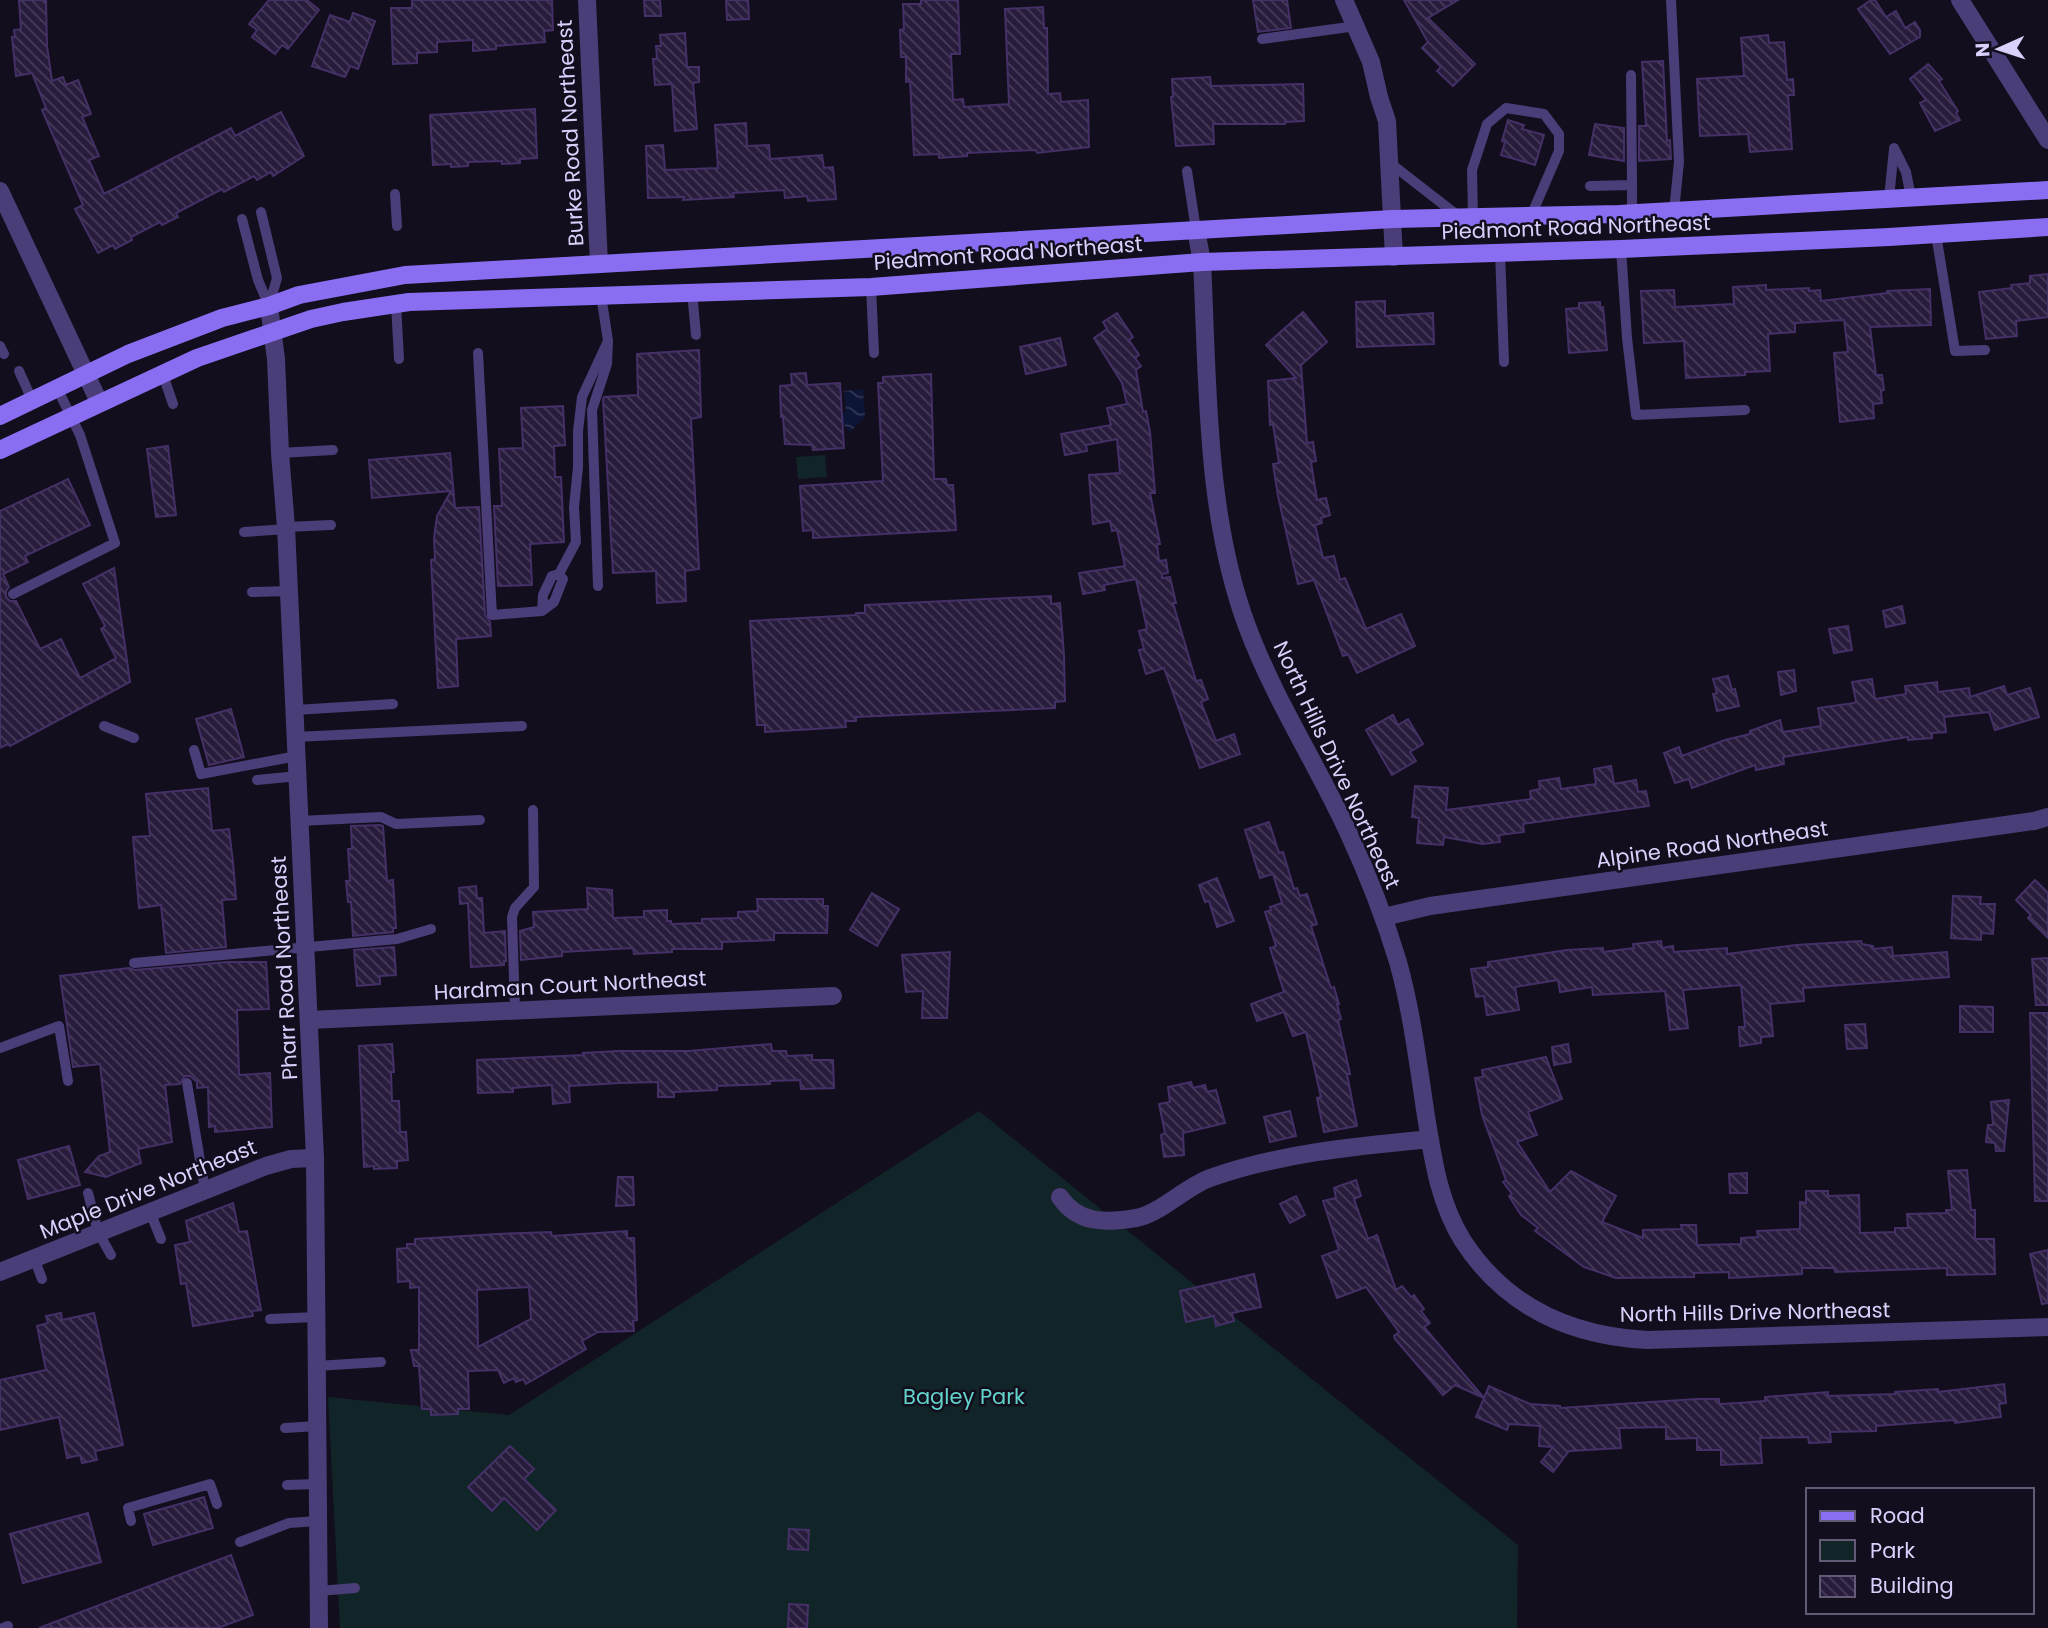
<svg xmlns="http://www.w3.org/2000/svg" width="2048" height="1628" viewBox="0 0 2048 1628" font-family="Poppins,sans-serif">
<defs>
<pattern id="water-waves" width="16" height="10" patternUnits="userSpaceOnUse" patternTransform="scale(1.75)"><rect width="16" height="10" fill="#0d1537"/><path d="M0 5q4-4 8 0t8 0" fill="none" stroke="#303655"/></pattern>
<pattern id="building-back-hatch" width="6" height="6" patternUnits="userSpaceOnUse" patternTransform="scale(1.75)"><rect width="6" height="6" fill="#281c3d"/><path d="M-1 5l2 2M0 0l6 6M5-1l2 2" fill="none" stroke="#473c5a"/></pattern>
</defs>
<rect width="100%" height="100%" fill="#130e1d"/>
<path fill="#112427" d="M825 455 827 477 798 479 796 457Z
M979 1111 1518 1545 1517 1628H340L328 1397 509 1415Z"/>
<path fill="url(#water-waves)" d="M863 389 865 417 850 432 841 422 840 416 846 411 844 391Z"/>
<path fill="url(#building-back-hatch)" stroke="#443066" stroke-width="2" fill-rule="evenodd" d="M19 0H46L47 46 52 81 63 77 66 85 78 80 91 114 82 117 99 156 89 160 104 194 231 128 235 136 281 112 304 156 273 176 271 172 257 180 254 176 224 192 222 189 176 213 178 217 162 225 160 222 131 237 132 240 115 249 113 245 98 253 75 209 83 205 42 110 46 108 32 73 16 76 12 37H15L14 30 21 29Z
M269 0H307L319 10 288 49 282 45 275 54 252 37 257 30 249 24Z
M412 0H552L553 30 544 31 545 42 496 46V49L473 51V40L437 42V52L417 53V63L393 64 391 8H412Z
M644 0H660L661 16H645Z
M726 0H748L749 19 727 20Z
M921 0H958L960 54H951L953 100 963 99 964 107 1009 104 1005 9 1043 7 1044 28H1047L1048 94 1060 93 1061 102 1088 100 1089 147 1037 153 1036 150 967 153V156L939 158V154L914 155 910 81 906 82V57H901L900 30 904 29 903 4H921Z
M1253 0H1287L1291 28 1258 32Z
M1404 0H1458L1428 18 1475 64 1453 86 1437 71 1441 67 1422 48 1428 42Z
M1871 0H1875L1886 17 1896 11 1905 28 1915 22 1920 30V37L1890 54 1858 9Z
M353 13 375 21 358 69 350 66 345 77 312 66 330 15 350 22Z
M685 33 687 67H699V82L693 83 697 129 675 131 672 84 655 85 653 59H657L656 46H661L660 35Z
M1768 35 1769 43 1784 42 1787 80 1793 79 1794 95H1788L1792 149 1750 152 1748 134 1700 136 1697 79 1744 76 1741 38Z
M1663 61 1667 141 1670 140 1671 159 1639 161V126H1646L1642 62Z
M1928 64 1942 79 1939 81 1958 111 1956 113 1960 120 1935 131 1920 103 1926 100 1910 79Z
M1210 77 1211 86 1303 84 1304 121 1285 122V124H1213L1214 144 1176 146 1171 97H1173L1172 79Z
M535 109 537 158 520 159V163L502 164V161L468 162V166L451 167V164L433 165 430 115Z
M1508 120 1524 125 1522 129 1544 135 1535 165 1501 155 1505 142 1502 141Z
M746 123 747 146 769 145 770 159 822 155 824 168 833 167 836 199 808 201 807 196 785 198 784 190 733 193 734 197 701 199 683 200 684 197 648 198 646 146 663 145 665 170 718 168 715 125Z
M1595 124 1624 128V161L1589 155Z
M2048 274V317L2016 321 2017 336 1986 339 1979 292 2012 288 2011 285 2030 283V276Z
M1766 285V290L1809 288V291L1820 290 1821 301 1887 293V291L1930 289 1931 325 1870 327 1876 375H1882L1884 390 1881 391 1882 403 1873 404 1874 418 1840 422 1834 353 1848 352 1844 320 1795 323V332L1768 334 1770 371 1745 372V375L1686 378 1684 341 1644 343 1641 291 1674 290 1675 307 1734 304 1733 287Z
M1385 301V316L1433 313 1434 344 1357 347 1356 302Z
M1600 302V308L1603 307 1607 350 1569 353 1566 309 1579 308V303Z
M1303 312 1327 342 1301 365 1307 443 1313 442 1316 461 1311 462 1317 500 1326 498 1330 515 1321 518 1322 523 1315 525 1323 558 1334 556 1340 580 1345 578 1366 629 1401 614 1415 646 1357 673 1348 654 1343 656 1314 580 1298 584 1278 496 1273 464 1279 463 1273 424 1270 425 1268 381 1296 378 1266 345Z
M1117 313 1133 337 1129 340 1139 355 1135 358 1141 366 1136 370 1143 412 1146 411 1150 432 1155 493H1150L1160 544H1157L1159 561 1166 560 1168 573 1162 574V578L1170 577 1176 603H1173L1196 681 1201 680 1208 699 1201 702 1216 741 1234 734 1240 754 1200 768 1164 668 1146 674 1139 650 1144 649 1139 631 1147 629 1136 579 1104 585 1105 590 1083 594 1079 573 1125 566 1117 530 1112 531 1110 521 1093 524 1089 475 1120 473 1117 439 1086 445 1087 451 1065 455 1061 434 1111 425 1107 408 1127 404 1122 383 1094 338 1107 329 1103 322Z
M1060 338 1066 365 1026 374 1020 347Z
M699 350 701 417 691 419 699 569 685 571 686 601 657 603 656 571 613 573 603 399 604 397 638 395 637 354Z
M806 373 807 385 840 383 844 448 813 450 812 445 785 444 783 417H781L780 386 792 385 791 374Z
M931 374 934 479H946L947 485H953L956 530 813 538V530L803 531 800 486 883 481 878 383H883V377Z
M563 406 565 445 554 446 555 477H561L564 542 530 544 532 585 498 586 494 506H502L499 449 523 448 521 408Z
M168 446 176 515 156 517 147 449Z
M450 453 455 508 479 507 485 615 490 622 491 636 456 639 458 686 438 688 431 560 435 559 434 538 437 516 451 491 372 498 369 460Z
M68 479 90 525 25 556 28 562 3 574 9 587 6 591V597L10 601H16L40 649 61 639 80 678 116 658 101 629 105 626 83 584 114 568 130 682 10 746 8 744 0 748V511Z
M1051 596V604L1060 603 1064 655 1065 701 1055 702V708L856 717V721H845L846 727 765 732V725H757L750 621 856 615V613H865V605Z
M1902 606 1905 623 1886 627 1883 611Z
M1848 626 1852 650 1834 653 1829 629Z
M1794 670 1796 691 1781 695 1778 672Z
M1728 676 1732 690 1735 689 1739 706 1717 711 1713 694 1717 693 1713 679Z
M1872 679 1875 699 1906 694 1905 686 1937 682 1938 692 1969 688 1970 697 2004 686 2007 695 2030 688 2039 717 1995 730 1989 712 1944 717 1946 732 1932 733V738L1908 740V737L1783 757 1784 764 1756 770 1755 765 1692 788 1689 779 1675 783 1664 753 1679 747 1682 756 1725 740 1750 734V731L1780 720 1783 732 1821 726 1818 708 1854 703 1856 701 1852 682Z
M231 709 244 757 209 765 196 719Z
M1393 715 1398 725 1408 719 1423 744 1410 752 1416 761 1392 775 1366 730Z
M1611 766 1614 784 1636 780 1638 792 1646 791 1649 806 1523 824 1524 832 1499 835 1500 842 1483 844 1444 837 1443 845 1417 843 1419 818 1412 817 1415 786 1448 788 1446 810 1531 799 1530 791 1540 789 1539 781 1559 778 1561 789 1596 784 1594 769Z
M208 788 212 831 229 829 233 862 236 899 222 900 226 947 166 953 161 905 139 908 133 837 150 836 146 794Z
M1269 822 1279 853 1283 852 1294 889 1297 888 1300 896 1307 894 1317 924 1311 926 1331 988 1334 987 1339 1004H1337L1341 1019 1338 1020 1350 1074H1347L1357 1126 1324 1132 1317 1098 1321 1097 1306 1032 1293 1036 1284 1012 1257 1021 1251 1004 1284 992 1270 948 1276 946 1265 912 1271 910 1270 907 1282 903 1273 874 1260 878 1245 830Z
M380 825 383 826 387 881 393 880 396 928H393V932L353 936 351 902H348L346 881H350L348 849H352L351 826Z
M1217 878 1234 921 1217 927 1209 901 1205 902 1199 885Z
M2035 880 2048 893V938L2028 918 2031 915 2016 900Z
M476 886 477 898H482L484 933 505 931 506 961H504V965L471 967 468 903 460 904 459 888Z
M587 888 612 890 613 918 644 917V911L667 910V921H671V924L702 923V919L738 918V912L758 911 757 899H823V906H828L827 933H774V940L722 942V949H672V952L634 954 633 948 562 952V956L521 960 520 931 534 927 533 912 588 909Z
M872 893 899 909 877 946 850 930Z
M1953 896 1981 897 1980 904H1995L1993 934 1981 933V940L1951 938Z
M1661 941 1662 948 1673 946 1674 952 1727 948V954L1796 945 1861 941 1862 944 1873 946V949L1892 947 1893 956 1947 952 1949 977 1803 988 1804 1001 1770 1004 1773 1036 1761 1037V1043L1740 1046 1739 1027H1745L1741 985 1683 990 1688 1028 1670 1030 1665 991 1593 995 1592 987 1560 992 1558 980 1515 987 1519 1010 1487 1015 1484 996 1476 997 1471 969 1488 967V962L1567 950 1603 948V952L1634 948 1633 944Z
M394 947 396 975 380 976V984L357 986 354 950Z
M950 952 947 1018H922L923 991 906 992 902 955Z
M2048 958V1005H2036L2032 959Z
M228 962H266L269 1009 237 1010 239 1075 270 1073 272 1127 215 1132V1126L209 1127 208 1087 197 1088V1082L190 1076H185L180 1084 165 1085 172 1142 138 1149 141 1163 106 1177 85 1172 99 1156 110 1152 100 1064 73 1067 60 976 129 968 135 970Z
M1960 1006 1993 1007V1032H1960Z
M2030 1013H2048V1201H2035Z
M1865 1024 1867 1048 1847 1049 1845 1025Z
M392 1044 394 1072H391L392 1101H399L400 1132H406L408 1160 397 1161V1168L374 1169V1166L364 1167 359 1046Z
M771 1044 772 1051H786L787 1056 812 1055V1060H833L834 1088 801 1089 800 1080 770 1081V1084L717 1086V1090L674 1092V1097H658V1082L620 1083 569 1086 570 1102 553 1104 552 1085 513 1088V1092L478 1093 477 1060 584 1055 583 1053 618 1051H689Z
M1568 1044 1571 1062 1554 1065 1552 1047Z
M1546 1057 1562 1099 1528 1112 1537 1135 1517 1142 1550 1192 1571 1171 1616 1196 1602 1222 1643 1238V1230L1682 1229 1681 1225H1696L1697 1245 1741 1244V1238L1758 1237 1757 1231 1800 1229V1202L1806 1203V1191H1828V1196L1859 1195 1860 1233 1895 1232V1228H1908L1907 1214 1946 1213V1210H1952L1948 1171 1967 1170 1971 1210H1975V1239H1994L1995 1274 1947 1275V1268L1835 1272 1834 1268H1802V1274L1750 1277 1729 1278V1272L1694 1273V1277L1616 1278 1584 1267 1535 1231 1538 1228 1521 1215 1509 1196 1512 1194 1503 1182 1506 1180 1482 1115 1475 1078 1483 1077 1482 1070Z
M1191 1082 1193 1088 1205 1085 1207 1092 1216 1090 1225 1123 1183 1133 1184 1155 1164 1157 1161 1135 1165 1133 1159 1104 1170 1102 1168 1087Z
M2009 1100 2004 1151H1996L1995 1143 1986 1142 1988 1125H1993L1991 1102Z
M1290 1111 1296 1136 1270 1142 1264 1117Z
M69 1146 80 1185 28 1199 18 1160Z
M1747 1173V1193H1730L1729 1174Z
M618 1177H633L634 1205 616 1206Z
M1356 1180 1361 1196 1354 1199 1368 1239 1377 1235 1396 1290 1402 1286 1411 1297 1414 1295 1424 1309 1421 1311 1430 1323 1424 1327 1484 1398 1489 1386 1530 1404 1560 1406V1408L1697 1399H1719V1404L1738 1403 1765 1401V1397L1828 1392V1396L1895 1394V1392L1938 1389V1392L2004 1384 2006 1403 1999 1404 2001 1417 1955 1423 1954 1420 1876 1426V1431L1830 1432 1831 1442 1809 1443 1808 1437 1760 1438 1762 1463 1721 1465V1450H1697V1438L1666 1439V1427L1619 1428 1621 1448 1569 1451 1553 1472 1541 1462 1553 1447 1539 1446 1540 1426 1509 1424 1507 1430 1476 1417 1484 1398 1455 1385 1443 1395 1395 1339 1394 1336 1399 1332 1366 1287 1337 1298 1322 1256 1339 1250 1323 1201 1336 1198 1334 1188Z
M1296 1196 1305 1215 1290 1223 1280 1204Z
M233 1203 239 1232 247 1231 261 1310 252 1311 253 1316 193 1326 186 1283 181 1284 175 1245 190 1242 186 1221Z
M627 1231V1238H634L637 1320 633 1321 634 1331 598 1332 582 1341 586 1349 526 1384 523 1379 516 1382 514 1378 504 1383 498 1370 468 1371 469 1409H458V1414L431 1415V1409H422L419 1366H414L411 1350H419V1287L410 1288V1281L398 1282 397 1249 407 1248V1244H415V1239L497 1234 551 1232 552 1236ZM529 1287 531 1319 478 1347 477 1290Z
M2048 1250V1303L2042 1304 2030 1254Z
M1254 1274 1261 1307 1232 1313 1234 1321 1216 1326 1214 1316 1186 1322 1180 1291Z
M61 1313 62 1320 94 1313 123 1445 95 1451 97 1460 82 1463 80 1455 67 1458 59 1417 0 1430V1380L46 1370 37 1326 48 1323 46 1316Z
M510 1446 534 1469 524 1479 556 1510 537 1530 504 1498 492 1511 468 1487Z
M204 1497 213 1528 153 1545 144 1514Z
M88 1513 101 1562 23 1583 10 1534Z
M789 1529 809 1530 808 1550 788 1549Z
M231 1555 253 1615 218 1628H39Z
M789 1604 808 1605 807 1628H788Z"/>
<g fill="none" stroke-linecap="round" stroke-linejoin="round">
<path stroke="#4a3d78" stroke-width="10" d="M1671 0 1679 162 1674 211
M1262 39 1356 26
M1894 148 1906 172 1911 197
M1390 163 1457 215
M1187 171 1196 230
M1590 186 1632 185 1631 75
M395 194 397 226
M1889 198 1894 149
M261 212 277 278 269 306
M1632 213V185
M1473 217 1472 170 1487 124 1506 108 1544 114 1559 134V151L1531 216
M242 219 258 280 269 306
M1936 234 1955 351 1985 350
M1621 249 1627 338 1636 415 1745 410
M1500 251 1504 362
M871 287 874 353
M692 292 696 335
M396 304 399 359
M0 346 4 354
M478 353 492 615 542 611 543 595 552 576 559 574 576 542 574 507 578 467V431L582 397 608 341
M19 371 32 400
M162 372 173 404
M280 453 333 450
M286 527 331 525
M244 532 287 529
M598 586 592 410 607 364 608 341 601 295
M252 592 289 591
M13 594 115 543 80 435 57 388
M542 611 554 602 563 579 559 574
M295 710 393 704
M104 726 134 738
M296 737 522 726
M194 750 201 774 297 756
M257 780 298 776
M300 821 381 817 396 824 480 820
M134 963 397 939 431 929
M515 1010 512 917 515 908 534 887 533 810
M0 1048 59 1026 68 1081
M187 1083 205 1190
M88 1193 98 1232 111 1255
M150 1212 161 1239
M34 1258 42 1279
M270 1319 316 1317
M316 1366 381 1362
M285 1428 317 1426
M287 1485 317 1484
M131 1521 128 1508 210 1484 217 1504
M240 1542 289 1523 318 1521
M319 1591 355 1588
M3 1628 8 1626"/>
<path stroke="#4a3d78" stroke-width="18" d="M587 0 599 264
M1344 0 1371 62 1379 97 1387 121 1394 257
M1960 0 2048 140
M0 191 99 402
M1196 230 1202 262C1208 381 1205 514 1247 626 1274 699 1317 764 1349 834 1368 875 1385 919 1398 962 1412 1012 1418 1064 1426 1116 1433 1159 1439 1203 1463 1241 1506 1307 1570 1336 1647 1340L2048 1327
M1384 917 1430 906 2034 821 2048 817
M309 1020 833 996
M1060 1197C1078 1224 1106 1223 1136 1218 1158 1215 1187 1186 1210 1178 1280 1153 1357 1146 1430 1139
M0 1272 266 1166 291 1159 315 1158"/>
<path stroke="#4a3d78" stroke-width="18" d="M269 306 276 359 280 453 286 527 315 1158 319 1628"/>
<path stroke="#896ef2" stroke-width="18" d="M0 416 128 354 222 318 269 306 299 295 405 275 1393 219 1619 214 2048 190
M0 450 197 358 311 319 343 312 409 302 871 287 1202 262 1621 249 1889 237 2048 227"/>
</g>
<g text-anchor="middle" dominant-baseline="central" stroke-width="5" stroke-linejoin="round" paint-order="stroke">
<g font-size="21" fill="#dbcffb" stroke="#130e1d">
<text transform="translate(570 133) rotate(-93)">Burke Road Northeast</text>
<text transform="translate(1576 227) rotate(-2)">Piedmont Road Northeast</text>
<text transform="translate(1008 253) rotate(-4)">Piedmont Road Northeast</text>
<text transform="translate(1337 765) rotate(65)">North Hills Drive Northeast</text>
<text transform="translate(1712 844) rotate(-8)">Alpine Road Northeast</text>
<text transform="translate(284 968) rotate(-93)">Pharr Road Northeast</text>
<text transform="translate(570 985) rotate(-3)">Hardman Court Northeast</text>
<text transform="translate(148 1189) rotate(-22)">Maple Drive Northeast</text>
<text transform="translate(1755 1312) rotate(-1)">North Hills Drive Northeast</text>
</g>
<g font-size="21" fill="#62d3cb" stroke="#130e1d">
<text x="964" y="1396">Bagley Park</text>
</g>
</g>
<rect x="1806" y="1488" width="228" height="126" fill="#130e1d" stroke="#635b76" stroke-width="2"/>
<rect x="1820" y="1511" width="35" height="10" fill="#896ef2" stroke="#635b76" stroke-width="2"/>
<text x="1870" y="1523" font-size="21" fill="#dbcffb">Road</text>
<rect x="1820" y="1540" width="35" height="21" fill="#112427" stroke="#635b76" stroke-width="2"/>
<text x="1870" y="1558" font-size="21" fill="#dbcffb">Park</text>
<rect x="1820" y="1576" width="35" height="21" fill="url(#building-back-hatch)" stroke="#635b76" stroke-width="2"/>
<text x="1870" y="1593" font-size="21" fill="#dbcffb">Building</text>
<g transform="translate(1999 49) rotate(267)" stroke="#130e1d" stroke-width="5" paint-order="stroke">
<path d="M0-5L12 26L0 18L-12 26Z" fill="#dbcffb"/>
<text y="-10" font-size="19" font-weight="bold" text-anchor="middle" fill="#dbcffb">N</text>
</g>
</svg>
